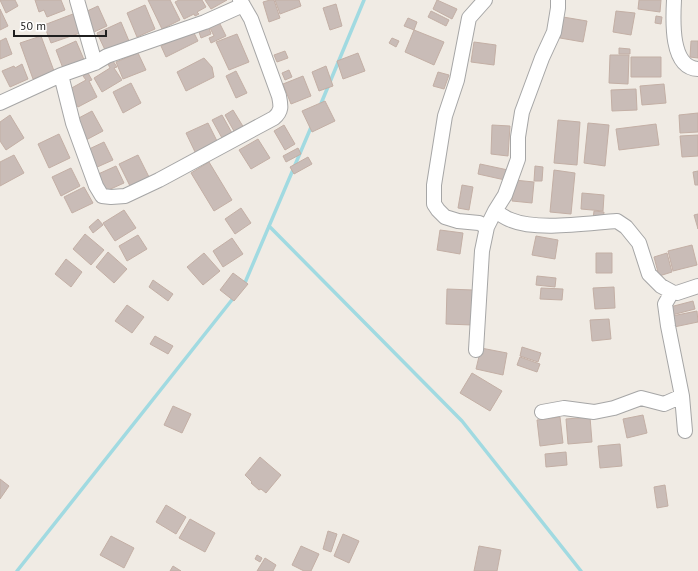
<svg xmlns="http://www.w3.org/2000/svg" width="698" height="571" viewBox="0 0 698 571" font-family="'PT Sans',sans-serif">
<rect width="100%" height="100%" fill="#f0ebe4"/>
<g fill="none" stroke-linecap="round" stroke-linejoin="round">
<path stroke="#a1dae1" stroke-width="3.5" d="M320 106 364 0
M269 226 462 421 581 571
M244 285 312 125
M17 571 235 296"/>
</g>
<path fill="#c9bcb7" stroke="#c3afa5" d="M0 0H15L18 6 6 13Z
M35 0H61L65 10 47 17 44 10 39 12Z
M148 0H170L180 20 162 29Z
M179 0H202L206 7 197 12 199 14 195 16 194 14 184 19 175 2Z
M205 0H227L211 9Z
M270 0H274L280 18 269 22 263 2Z
M275 0H299L301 6 280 14Z
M437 0 457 9 452 19 433 9Z
M639 0H661L660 12 638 9Z
M336 4 342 26 330 30 323 8Z
M145 5 155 29 137 37 127 13Z
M98 6 107 26 94 32 85 12Z
M0 9 8 26 0 30Z
M431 11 449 20 446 26 428 17Z
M616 11 635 13 631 35 613 32Z
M73 14 80 33 51 43 44 25Z
M656 16 662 17 661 24 655 23Z
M563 17 587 21 583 42 560 38Z
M408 18 417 22 414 30 404 26Z
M121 22 129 41 106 52 97 33Z
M219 22 226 36 211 43 209 38 214 36 209 26Z
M208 25 211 34 201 38 198 29Z
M414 30 444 42 434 65 405 52Z
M193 31 198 41 166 57 161 46Z
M237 34 249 62 229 70 216 42Z
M41 36 54 71 33 79 20 43Z
M6 38 12 54 0 59V41Z
M392 38 399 41 396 47 389 43Z
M76 41 85 62 64 71 56 50Z
M691 41H698V58L690 57Z
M474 42 496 45 494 65 471 62Z
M619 48 630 49V54H619Z
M285 51 288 58 277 62 274 55Z
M138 53 146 70 123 79 116 62Z
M358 53 365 71 343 79 337 61Z
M610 55H629L628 84 609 83Z
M631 57H661V77H631Z
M204 58 212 67 214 77 186 91 177 72Z
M113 61 117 67 114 68 122 80 102 92 94 78 110 68 108 64Z
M22 64 28 79 10 87 2 71 14 66 15 68Z
M326 66 333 86 319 91 312 72Z
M289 70 292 77 285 80 282 73Z
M236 71 247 93 236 98 226 76Z
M438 72 449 75 444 89 433 86Z
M88 73 92 80 89 81 97 97 78 107 68 90 86 80 83 76Z
M303 76 311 96 291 104 283 84Z
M131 83 141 103 123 113 113 92Z
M664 84 666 103 642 105 640 86Z
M636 89 637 110 612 111 611 90Z
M325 101 335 121 312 132 302 111Z
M233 110 244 128 235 133 225 115Z
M92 111 103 131 86 140 75 120Z
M698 113V132L680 133 679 115Z
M10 115 24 138 6 150 0 141V122Z
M222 115 232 133 222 138 212 120Z
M558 120 580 122 577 165 554 163Z
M208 123 218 143 196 154 186 133Z
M588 123 609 125 605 166 584 163Z
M656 124 659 145 619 150 616 129Z
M284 125 295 144 285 150 274 131Z
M492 125 510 126 508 156 491 154Z
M59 134 70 158 49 168 38 144Z
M698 135V156L682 157 680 136Z
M258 139 270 158 251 169 239 150Z
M104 142 113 160 95 168 87 150Z
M298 148 301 154 286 162 283 156Z
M14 155 24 173 0 186V162Z
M138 155 149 177 130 186 119 164Z
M308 157 312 164 294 174 290 167Z
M209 162 232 200 214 211 191 173Z
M480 164 508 170 505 180 478 174Z
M116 166 124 183 104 192 96 175Z
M535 166 543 167 542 181H534Z
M71 168 80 186 61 196 52 177Z
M554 170 575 173 571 214 550 212Z
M698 171V185H695L693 172Z
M514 180 534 182 532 203 512 201Z
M462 185 473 187 469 210 458 208Z
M84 187 93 203 72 213 64 197Z
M582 193 604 195 603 211 581 209Z
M241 208 251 223 235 234 225 219Z
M124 210 136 228 115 241 103 223Z
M594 211 604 212 603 220 593 219Z
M698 214V229L694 215Z
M98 219 103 225 93 233 89 227Z
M440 230 463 233 460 254 437 250Z
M85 234 104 250 91 265 73 249Z
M138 235 147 249 127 261 119 246Z
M536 236 558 240 555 259 532 255Z
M232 238 243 254 223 267 213 251Z
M692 245 697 265 673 271 668 251Z
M108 252 127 269 114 283 96 267Z
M204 253 220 271 203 285 187 267Z
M596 253H612V273H596Z
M667 253 672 272 659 276 654 257Z
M66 259 82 272 71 287 55 274Z
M233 273 248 284 234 301 220 290Z
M537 276 556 278 555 287 536 285Z
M153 280 173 294 168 301 149 287Z
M614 287 615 308 595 309 593 288Z
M541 288 563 289 562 300 540 299Z
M447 289 473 290 472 325 446 324Z
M693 301 695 309 672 315 670 307Z
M127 305 144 317 132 333 115 321Z
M697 311 698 322 674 327 672 316Z
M609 319 611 339 592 341 590 320Z
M155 336 173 346 168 354 150 344Z
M522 347 541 353 538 362 520 356Z
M481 348 507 353 503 375 476 369Z
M520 357 540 364 537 372 517 365Z
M472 373 502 391 490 411 460 393Z
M173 406 191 414 182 433 164 425Z
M643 415 647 433 627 438 623 419Z
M560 417 563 443 540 446 537 420Z
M590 417 592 442 568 444 566 419Z
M620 444 622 466 600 468 598 446Z
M566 452 567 465 546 467 545 454Z
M260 457 281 475 266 493 261 489 259 490 251 483 252 482 245 475Z
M0 479 9 486 0 499Z
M665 485 668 506 657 508 654 487Z
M166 505 186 517 176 534 156 522Z
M190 519 215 533 205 552 179 538Z
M328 531 337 534 331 552 323 549Z
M343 534 359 541 349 563 334 556Z
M111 536 134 548 124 568 100 555Z
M301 546 319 554 311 571H304L292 565Z
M479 546 501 550 497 571H474Z
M257 555 262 558 260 562 255 559Z
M265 558 276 565 273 571H257Z
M173 566 181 571H170Z"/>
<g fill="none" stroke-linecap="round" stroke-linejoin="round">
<defs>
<path id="minor" d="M77 0 95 63
M485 0 469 18 457 80 445 116 434 185V204L438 210 445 217 458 221 479 223 487 227
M674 0C673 19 670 68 698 69
M61 75 73 123 96 186 102 196 111 197 125 196 159 180 274 118C282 111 281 106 279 96L251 19 240 0
M0 103 61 75 95 63 107 56 205 22 243 5
M495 211C500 214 505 218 511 220 537 231 588 223 617 221L626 227 639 243 649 274 661 286 672 292 677 293 698 286
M672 292 665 304 668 326 682 396 685 431
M476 350 482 251 487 227 495 211 505 195 518 159V137L522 112 542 58 554 32 558 8V0
M542 412 564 408 594 412 614 408 641 398 664 404 682 396"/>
</defs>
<use href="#minor" stroke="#a6a6a6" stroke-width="16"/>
<use href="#minor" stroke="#fff" stroke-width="14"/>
</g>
<path d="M14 30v6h92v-6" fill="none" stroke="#1f1f1f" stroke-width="2"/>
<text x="20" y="30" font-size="12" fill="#1f1f1f" stroke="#ffffff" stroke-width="3" paint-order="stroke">50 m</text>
</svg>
